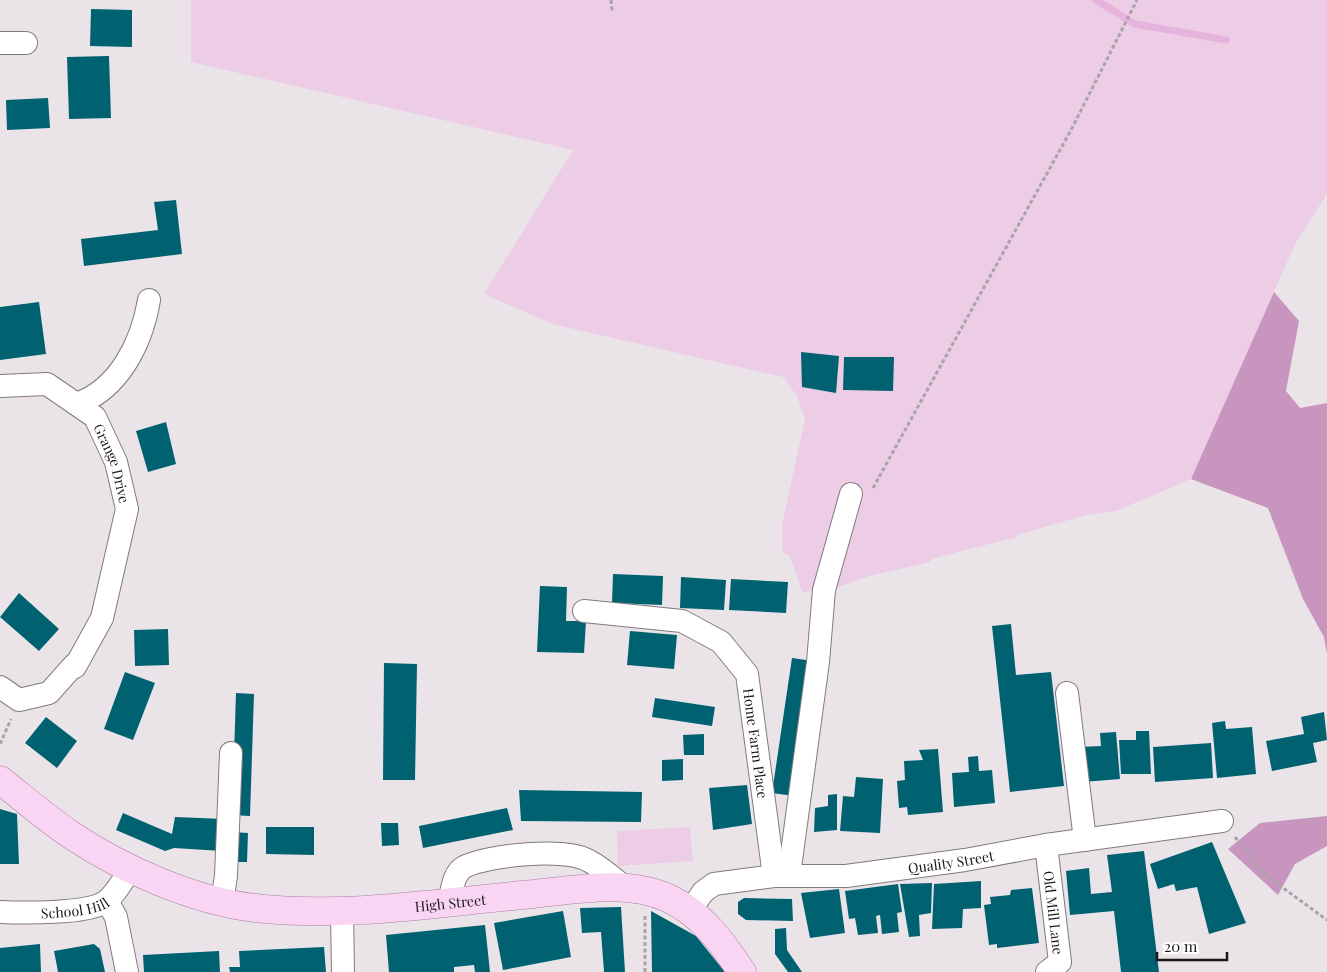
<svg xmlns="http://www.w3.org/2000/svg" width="1327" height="972" viewBox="0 0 1327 972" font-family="'Playfair Display',serif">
<rect width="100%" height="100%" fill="#eae4e9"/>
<path fill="#edcce6" d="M191 0H1327V194L1296 242 1191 479 1116 511 1086 515 1017 535V537L931 559 930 562 869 576 836 588 802 592 790 556 783 553 782 525 805 419 797 396 783 377 552 324 484 294 573 150 191 62Z
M690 827 693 861 618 866 617 831Z"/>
<path fill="#c795bd" d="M1274 292 1299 321 1286 391 1300 408 1327 403V654L1324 637 1303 599 1268 508 1191 479Z
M1327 816V846L1295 864 1278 895 1228 849 1260 823Z"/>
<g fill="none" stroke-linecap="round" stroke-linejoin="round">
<path stroke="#e6b3dc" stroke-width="7" d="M1096 0 1135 24 1226 40"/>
</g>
<path fill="#006271" d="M91 9 132 10V47L90 46Z
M109 56 111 118 69 119 67 57Z
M48 98 50 128 7 130 6 100Z
M176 200 182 254 84 266 81 239 158 230 154 202Z
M39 302 46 354 0 360V307Z
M801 352 839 356 836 393 802 387Z
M844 357H894L893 391 843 390Z
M166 422 176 464 148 472 136 431Z
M613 574 663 576 662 605 612 603Z
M681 577 726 580 724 610 680 608Z
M731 579 788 582 786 613 729 610Z
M540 586 567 587 566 621H586L584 653 537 652Z
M19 593 59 629 39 651 0 617Z
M1011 624 1016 675 1051 672 1064 786 1010 792 992 626Z
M168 629 169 665 135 666 134 630Z
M630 631 677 635 674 669 627 665Z
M792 658 813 661 794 796 772 793Z
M384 663 417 664 415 780H383Z
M125 672 155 683 133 740 104 729Z
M236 693 254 694 250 816 232 815Z
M655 698 715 707 712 726 652 717Z
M1324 712 1327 740 1313 743 1317 762 1272 771 1266 741 1304 734 1301 717Z
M46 717 77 741 57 768 25 743Z
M1225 721 1226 729 1252 727 1256 774 1217 778 1212 723Z
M1136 731H1149L1151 774H1121L1119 740H1136Z
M1116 732 1120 779 1083 782 1080 747 1101 746 1100 733Z
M704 734V755H684L683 735Z
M1211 743 1213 778 1155 782 1153 747Z
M938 749 943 812 908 815 907 807 899 808 897 781 905 780 904 761 923 760 919 750Z
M978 756 979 771 992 770 995 803 954 807 952 773 969 772 968 757Z
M683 759V780L662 781V760Z
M856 777 883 779 880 833 840 831 843 796 854 797Z
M747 785 752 824 713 830 709 788Z
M519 790 642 792 641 822 521 821Z
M837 794V830L814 832 815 808 828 806V795Z
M507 808 513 830 423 848 419 826Z
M0 809 17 814 19 864H0Z
M123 813 172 834 175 817 224 819 222 851 174 848 165 851 116 830Z
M381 823H398L399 845 382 846Z
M266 827H314V855L266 854Z
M232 832 248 833 247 862H231Z
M1212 842 1246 923 1209 934 1197 887 1176 891 1174 884 1158 889 1150 864Z
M1144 851 1159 972H1121L1114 911 1070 915 1066 871 1089 868 1091 894 1112 892 1107 855Z
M981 881V908L963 909 962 928 932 929 934 884Z
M932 883 931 913 919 915 920 936 909 937 900 884Z
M898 884 902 912 897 913 899 932 882 934 880 915 876 916 878 933 858 935 855 918 849 919 845 891Z
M1032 888 1039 943 997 948V944L989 945 984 905 991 904 990 897 1010 895 1011 890Z
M839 889 845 933 810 938 801 893Z
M744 898 792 899 793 921 746 920 738 914V902Z
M621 907 625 972H604L601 932 582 933 580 908Z
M563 911 571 957 503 970 494 923Z
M651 911 696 936 725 972H652Z
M485 925 490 972H475L474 965 454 967V972H389L386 935Z
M786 928 787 950 802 972H788L775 954V929Z
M40 944 41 972H0V948Z
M94 944 100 949 105 972H58L54 951Z
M324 947 326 972H230L229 967H240L239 951Z
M219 951 220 972H144L143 955Z"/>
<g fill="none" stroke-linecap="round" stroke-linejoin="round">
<defs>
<g id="minor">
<path d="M0 43H26"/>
<path id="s1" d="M0 386 47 384 95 417 116 462 127 509 102 618 75 667"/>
<path d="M76 404C119 390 142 342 149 300"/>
<path id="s2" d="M584 611 682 621 721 642 747 674 774 876"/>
<path d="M0 687 19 700 49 693 74 665"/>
<path d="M1067 693 1085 840"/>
<path id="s3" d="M1046 845 1060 962 1047 972"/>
<path d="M789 875 818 662 824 590 851 494"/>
<path d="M107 901 116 917 127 972"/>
<path d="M222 902 226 876 231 753"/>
<path d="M449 902C452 891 453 873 464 867 488 855 566 847 589 861 603 868 615 880 627 889"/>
<path d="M342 911 343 972"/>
<path id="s4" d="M690 911 703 892 714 884 774 876H846L965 860 1046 845 1222 821"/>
<path id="s5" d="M0 912C22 913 87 914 105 902 115 895 124 879 131 868"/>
</g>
<g id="major">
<path id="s6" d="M0 780C23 798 46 818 71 835 122 869 194 901 255 908 344 918 435 903 523 895 569 891 625 878 668 898 702 914 722 942 742 972"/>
</g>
</defs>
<use href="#minor" stroke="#807a7f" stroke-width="24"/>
<use href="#major" stroke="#a97fa1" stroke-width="29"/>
<path stroke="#a9a4a8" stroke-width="3" stroke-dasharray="4 2.5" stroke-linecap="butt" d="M611 0 612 11
M873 488 1071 130 1137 0
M0 744 11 719
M1235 837 1264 874 1327 920
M645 916V972"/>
<use href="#minor" stroke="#fff" stroke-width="22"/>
<use href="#major" stroke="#fad4f3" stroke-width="28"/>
</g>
<g text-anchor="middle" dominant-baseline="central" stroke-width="5" stroke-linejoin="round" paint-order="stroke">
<g font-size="14" fill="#191618" stroke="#fff">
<text stroke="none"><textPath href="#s1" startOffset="155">Grange Drive</textPath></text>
<text stroke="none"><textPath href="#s2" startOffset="254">Home Farm Place</textPath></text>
<text stroke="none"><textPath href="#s4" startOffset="275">Quality Street</textPath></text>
<text stroke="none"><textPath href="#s6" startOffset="485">High Street</textPath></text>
<text stroke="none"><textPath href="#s5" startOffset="75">School Hill</textPath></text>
<text stroke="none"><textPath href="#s3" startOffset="68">Old Mill Lane</textPath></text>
</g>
</g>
<path d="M1157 952v8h70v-8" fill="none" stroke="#191618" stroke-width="2.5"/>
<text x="1164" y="952" font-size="15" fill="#191618" stroke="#ffffff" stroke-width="4" paint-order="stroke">20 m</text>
</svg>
